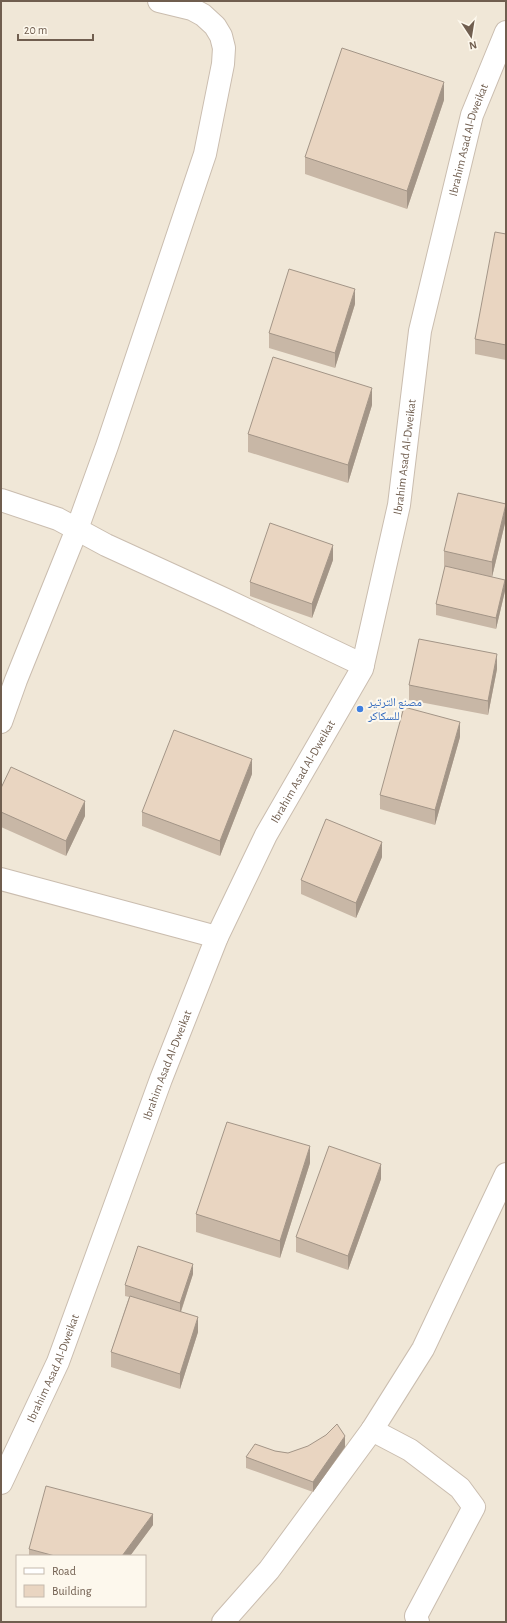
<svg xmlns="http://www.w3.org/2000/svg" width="507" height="1623" viewBox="0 0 507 1623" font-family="'Alegreya Sans','Noto Naskh Arabic',sans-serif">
<rect width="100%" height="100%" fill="#faf4e8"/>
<path fill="#f0e7d7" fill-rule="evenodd" d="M1 1H506V1622H1ZM17 1556H145V1606H17Z"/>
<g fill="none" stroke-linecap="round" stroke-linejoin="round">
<defs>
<g id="street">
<path d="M1 500 58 519 106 545 224 599 363 665"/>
<path d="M1 722 16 680 77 529 107 446 205 154 223 64 224 48 221 36 215 26 203 15 192 9 159 1"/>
<path d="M1 879 217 937"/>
<path d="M372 1430 410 1450 460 1488 474 1507 416 1616 418 1622"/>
<path id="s1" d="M1 1483 58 1362 161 1079 217 937 266 835 362 669 399 505 420 331 472 115 506 32"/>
<path d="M223 1622 269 1570 372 1430 423 1349 506 1174"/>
</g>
</defs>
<use href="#street" stroke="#cabdaf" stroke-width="24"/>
<use href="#street" stroke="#fff" stroke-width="22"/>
</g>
<path fill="#c8b7a6" d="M444 100 407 209 305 174V157Z
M506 234V360L475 354V339Z
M355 304 335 368 269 348V333Z
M372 405 348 483 248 452V434Z
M506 519 492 577 505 591 496 629 436 615V604L445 566H444V551Z
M333 560 312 618 250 596V582Z
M497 669 488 715 409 700V685Z
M460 737 435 825 380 809V795Z
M252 774 220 856 142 826V812Z
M1 788 85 816 66 856 1 827Z
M382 857 356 918 301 894V880Z
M310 1163 280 1258 196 1232V1214Z
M381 1179 348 1270 296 1252V1237Z
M193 1274 181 1312 198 1332 180 1389 111 1367V1352L129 1297 125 1296V1285Z
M345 1447 313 1492 246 1468V1457L275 1451 288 1453Z
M153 1525 130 1556H29V1549Z"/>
<path fill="#a39587" d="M444 82V100L407 209V191Z
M355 289V304L335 368V353Z
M372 388V405L348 483V465Z
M506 504V519L492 577V562Z
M333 545V560L312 618V604Z
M505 580V591L496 629V618Z
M497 654V669L488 715V701Z
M460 722V737L435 825V810Z
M252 759V774L220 856V841Z
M85 801V816L66 856V841Z
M382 842V857L356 918V903Z
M310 1146V1163L280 1258V1241Z
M381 1164V1179L348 1270V1256Z
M193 1264V1274L180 1314V1303Z
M198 1317V1332L180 1389V1374Z
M345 1436V1447L313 1492V1482Z
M153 1514V1525L130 1556H122Z"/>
<path fill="#e9d5c1" stroke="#a39587" d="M342 48 444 82 407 191 305 157Z
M495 232 506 234V345L475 339Z
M289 269 355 289 335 353 269 333Z
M273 357 372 388 348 465 248 434Z
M458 493 506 504 492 562 444 551Z
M270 523 333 545 312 604 250 582Z
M445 566 505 580 496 618 436 604Z
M419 639 497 654 488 701 409 685Z
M404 707 460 722 435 810 380 795Z
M174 730 252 759 220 841 142 812Z
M11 767 85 801 66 841 1 812V788Z
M326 819 382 842 356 903 301 880Z
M227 1122 310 1146 280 1241 196 1214Z
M329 1146 381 1164 348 1256 296 1237Z
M138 1246 193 1264 180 1303 125 1285Z
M130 1296 198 1317 180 1374 111 1352Z
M337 1424 345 1436 313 1482 246 1457 255 1444 275 1451 288 1453 308 1446 326 1435Z
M46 1486 153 1514 122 1556H55L29 1549Z"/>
<circle fill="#3f7fe0" stroke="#fdf8ed" stroke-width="1.5" cx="360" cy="709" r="4"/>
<g text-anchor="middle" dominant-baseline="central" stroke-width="4" stroke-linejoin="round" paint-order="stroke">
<g font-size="12" fill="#705e4f" stroke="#fdf8ed">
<text stroke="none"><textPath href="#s1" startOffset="1433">Ibrahim Asad Al-Dweikat</textPath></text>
<text stroke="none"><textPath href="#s1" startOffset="1109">Ibrahim Asad Al-Dweikat</textPath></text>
<text stroke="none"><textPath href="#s1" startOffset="774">Ibrahim Asad Al-Dweikat</textPath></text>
<text stroke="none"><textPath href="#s1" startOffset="450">Ibrahim Asad Al-Dweikat</textPath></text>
<text stroke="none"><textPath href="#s1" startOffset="126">Ibrahim Asad Al-Dweikat</textPath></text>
</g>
<g font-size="12" fill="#366cbe" stroke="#fdf8ed" text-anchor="start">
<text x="368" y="702">مصنع الترتير<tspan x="368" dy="14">للسكاكر</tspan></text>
</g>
</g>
<rect width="507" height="1623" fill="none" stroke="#705e4f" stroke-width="4"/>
<rect x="16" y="1555" width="130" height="52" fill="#fdf8ed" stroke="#c5baae"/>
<rect x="24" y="1568" width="20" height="6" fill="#ffffff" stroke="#c5baae"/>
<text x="52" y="1575" font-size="12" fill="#705e4f">Road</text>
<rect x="24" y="1585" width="20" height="12" fill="#e9d5c1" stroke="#c5baae"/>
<text x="52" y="1595" font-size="12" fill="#705e4f">Building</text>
<g transform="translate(471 36) rotate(168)" stroke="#fdf8ed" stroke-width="3" paint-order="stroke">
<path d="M0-3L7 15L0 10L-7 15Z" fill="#705e4f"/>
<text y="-6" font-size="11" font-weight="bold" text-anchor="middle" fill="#705e4f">N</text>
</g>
<path d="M18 34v6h75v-6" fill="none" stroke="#705e4f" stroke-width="2"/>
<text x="24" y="34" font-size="12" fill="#705e4f" stroke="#fdf8ed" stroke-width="3" paint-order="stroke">20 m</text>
</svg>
